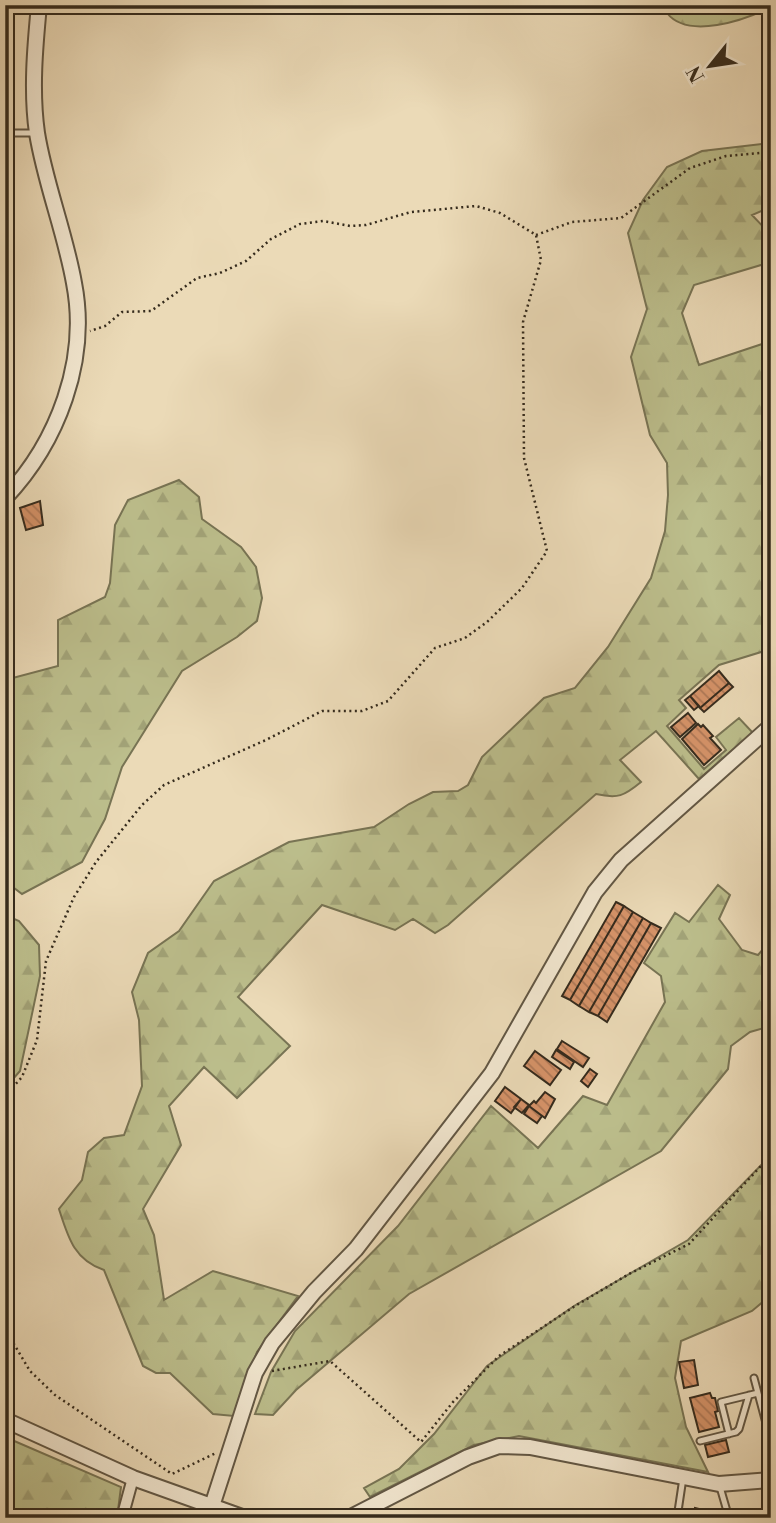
<svg xmlns="http://www.w3.org/2000/svg" width="776" height="1523" viewBox="0 0 776 1523" font-family="'Libre Bodoni',serif">
<defs>
<pattern id="forest-firs" width="22" height="20" patternUnits="userSpaceOnUse" patternTransform="scale(1.75)"><rect width="22" height="20" fill="#bcbe8c"/><path d="M5 1l3.5 6h-7zM16 11l3.5 6h-7z" fill="#a2a378"/></pattern>
<pattern id="building-back-hatch" width="6" height="6" patternUnits="userSpaceOnUse" patternTransform="scale(1.75)"><rect width="6" height="6" fill="#d69369"/><path d="M-1 5l2 2M0 0l6 6M5-1l2 2" fill="none" stroke="#ae7856"/></pattern>
</defs>
<rect width="100%" height="100%" fill="#ebdab7"/>
<filter id="stains"><feTurbulence type="fractalNoise" baseFrequency=".00286" numOctaves="4"/><feColorMatrix values="0 0 0 0 .2 0 0 0 0 .09 0 0 0 0 .02 0 0 0 .5 -.17"/></filter>
<radialGradient id="worn" r=".72"><stop offset=".6" stop-color="#630" stop-opacity="0"/><stop offset="1" stop-color="#630" stop-opacity=".3"/></radialGradient>
<path fill="url(#forest-firs)" stroke="#787454" stroke-width="2" d="M669 5H771V7C745 20 688 40 667 13Z
M771 143V207L752 215 771 235V262L694 285 682 313 699 365 771 341V532L769 534 771 536V649L719 665 679 700 686 708 667 726 704 769 726 750 716 737 739 718 753 733 699 779 656 731 620 760 641 782C624 796 618 799 596 794L448 925 435 933 413 919 395 930 322 905 238 997 290 1046 237 1098 204 1067 169 1106 181 1145 143 1209 154 1235 164 1300 213 1271 298 1296 257 1352 234 1416 213 1414 170 1373H156L143 1366 104 1270C74 1260 68 1237 59 1209L82 1180 88 1152 104 1138 124 1135 142 1086 139 1020 132 992 148 953 179 931 214 881 289 842 374 827 409 804 433 792 458 791 468 785 482 757 544 698 575 688 608 647 651 578 665 531 668 495 667 463 650 435 631 357 647 309 628 233 643 200 667 167 702 151Z
M179 480 199 497 202 519 241 547 256 567 262 598 257 621 237 637 182 671 122 767 105 819 82 862 22 894 5 881V680L58 666V620L105 597 110 583 115 525 128 500Z
M718 885 730 895 719 919 742 950 758 955 771 940V1026L750 1032 731 1046 728 1069 661 1151 409 1294 296 1390 273 1415 255 1414 271 1372 295 1331 398 1226 491 1106 538 1148 583 1096 607 1105 665 1002 661 976 644 963 675 913 689 922Z
M5 915 19 921 39 945 40 976 20 1071 5 1088Z
M771 1155V1295L752 1311 681 1341 675 1378 686 1427 708 1472 519 1436 474 1445 370 1497 364 1488 399 1469 434 1434 487 1366 574 1306 688 1240Z
M5 1437 121 1487 117 1518H5Z"/>
<path fill="url(#building-back-hatch)" stroke="#352b1d" stroke-width="2" d="M40 501 43 525 26 530 20 508Z
M719 671 729 683 700 708 690 696Z
M729 683 733 687 704 712 700 708Z
M690 696 699 706 694 710 685 700Z
M688 713 696 723 680 737 671 727Z
M698 724 701 727 703 725 713 736 710 738 721 750 704 765 682 739Z
M616 902 624 906 570 1000 562 996Z
M624 906 633 912 579 1006 570 1000Z
M633 912 643 918 589 1012 579 1006Z
M643 918 651 923 598 1016 589 1012Z
M651 923 661 928 607 1022 598 1016Z
M562 1041 589 1058 583 1067 557 1049Z
M556 1050 574 1062 570 1069 552 1057Z
M535 1051 561 1070 550 1085 524 1066Z
M590 1069 597 1074 588 1087 581 1081Z
M505 1087 521 1099 511 1113 495 1101Z
M545 1092 555 1099 545 1118 529 1106 534 1101 536 1103Z
M521 1099 529 1105 522 1113 514 1107Z
M529 1106 542 1116 537 1123 524 1114Z
M694 1360 698 1385 684 1388 679 1362Z
M710 1393 712 1398H715L718 1411 715 1412 719 1427 699 1432 690 1398Z
M726 1440 729 1452 708 1457 705 1445Z
M695 1508 711 1512 709 1518H693Z"/>
<g fill="none" stroke-linecap="round" stroke-linejoin="round">
<defs>
<path id="service" d="M5 133H37
M754 1378 771 1442
M729 1434 721 1402 758 1393
M700 1441 736 1432 739 1429 749 1395
M720 1487 729 1518
M677 1518 683 1478"/>
<path id="minor" d="M122 1518 133 1478"/>
<path id="tertiary" d="M5 498C58 442 89 360 74 283 65 232 45 183 37 133 31 91 35 47 39 5
M5 1420 133 1478 245 1518
M212 1506 255 1373 272 1343 314 1292 356 1249 492 1073 595 892 621 860 771 726
M349 1518 468 1457 499 1446 530 1447 719 1484 771 1480"/>
</defs>
<use href="#service" stroke="#625744" stroke-width="9"/>
<use href="#minor" stroke="#625744" stroke-width="14"/>
<use href="#tertiary" stroke="#625744" stroke-width="18"/>
<path stroke="#352b1d" stroke-width="2.5" stroke-dasharray="2 3.5" stroke-linecap="butt" d="M536 235 572 222 621 218 690 168 726 156 771 152
M5 1096 22 1077 37 1040 46 961 74 897 96 862 142 805 164 785 266 740 322 711H362L388 701 435 648 465 638 487 622 522 588 547 551 524 458 523 322 541 260 536 235 500 213 476 206 411 212 366 225 350 226 323 221 300 224 271 239 246 261 220 273 197 278 151 311 122 312 105 326 90 331
M5 1329 30 1371 55 1395 172 1474 216 1453
M272 1371 330 1361 421 1442 453 1402 499 1356 575 1306 629 1274 689 1244 771 1155"/>
<use href="#service" stroke="#f2e7d0" stroke-width="5"/>
<use href="#minor" stroke="#f2e7d0" stroke-width="10"/>
<use href="#tertiary" stroke="#f2e7d0" stroke-width="14"/>
</g>
<rect width="776" height="1523" fill="none" stroke="#ebdab7" stroke-width="28"/>
<rect x="7" y="7" width="762" height="1509" fill="none" stroke="#352b1d" stroke-width="3.5"/>
<rect x="14" y="14" width="748" height="1495" fill="none" stroke="#352b1d" stroke-width="2"/>
<g transform="translate(710 66) rotate(240)" stroke="#f2e7d0" stroke-width="5" paint-order="stroke">
<path d="M0-5L12 26L0 18L-12 26Z" fill="#352b1d"/>
<text y="-10" font-size="19" font-weight="bold" text-anchor="middle" fill="#352b1d">N</text>
</g>
<rect width="100%" height="100%" filter="url(#stains)"/>
<rect width="100%" height="100%" fill="url(#worn)"/>
</svg>
